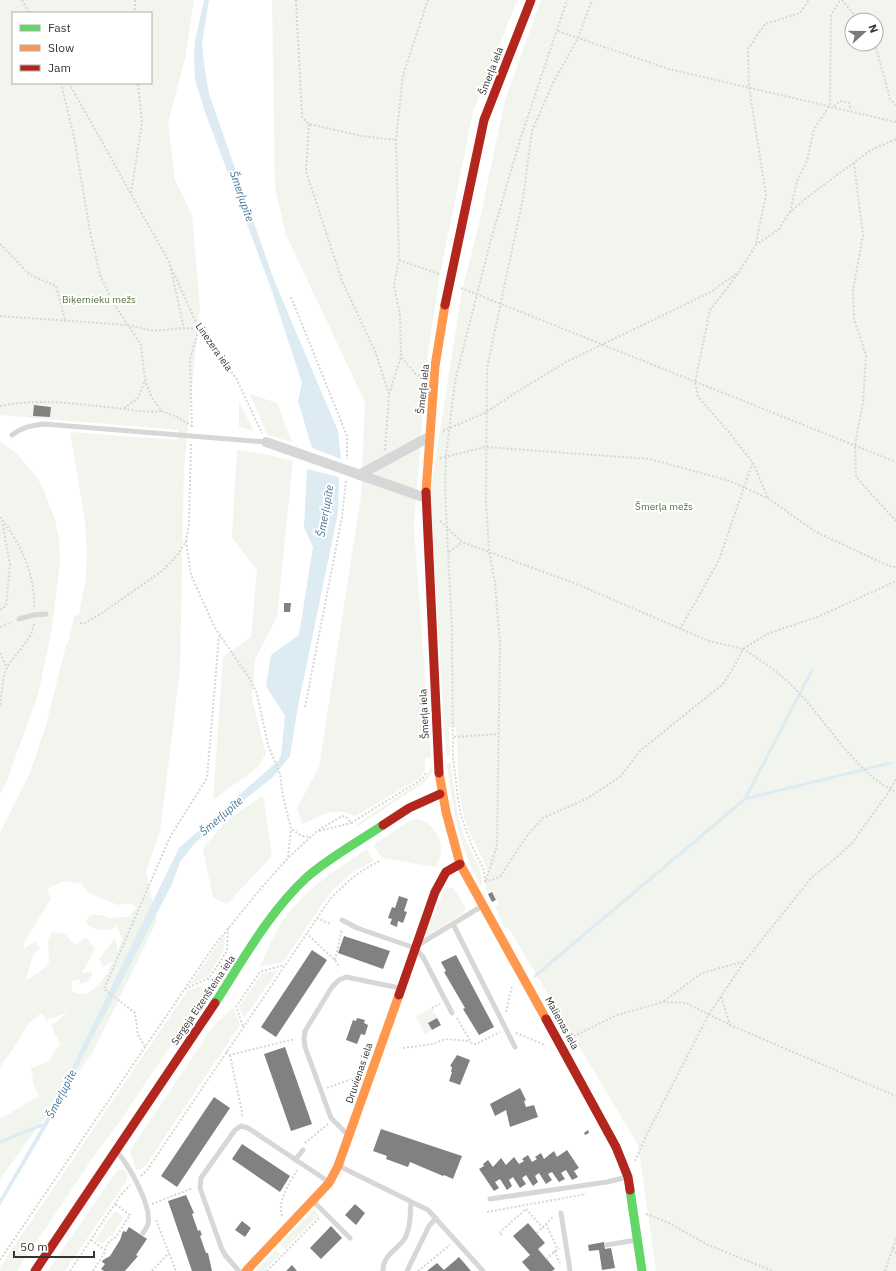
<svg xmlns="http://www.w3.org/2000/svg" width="896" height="1271" viewBox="0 0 896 1271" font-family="'IBM Plex Sans',sans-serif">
<rect width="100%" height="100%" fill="#fff"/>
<path fill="#f1f5ed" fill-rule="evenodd" d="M0 0H194L185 59 168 123 175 180 192 215 200 307 184 467 180 670 160 832 146 871 157 921 93 1052 0 1179V1119L39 1096 34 1086 31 1068 48 1062 60 1044 51 1026 68 1012 47 1020 41 1013 29 1023 15 1046 0 1067V833L30 773 46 725 66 645 69 640 74 616 79 614 86 579 87 551 85 521 70 432 177 440 178 430 0 415ZM13 13H151V83H13ZM34 405 51 406 50 417 33 416ZM64 881 81 884 89 893 118 905 130 903 136 908 129 917 109 918 101 915H90L85 922C93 930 108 934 117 926L122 939 118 951 115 938 99 959 103 967 113 961C106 976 92 1003 72 991V981L79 979 81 984 87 982 92 976V971L82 973 95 949 86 937 75 945 65 934 52 932 48 940 49 963 41 971 26 980 33 955 40 949 36 941 24 949 23 944 51 899 47 889Z
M272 0H517L473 112 440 274 426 366 414 527 431 757 425 759V770L420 778 355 816C334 806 322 816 302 824L297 808 319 767 361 496 365 402 286 235 275 187Z
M541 0H896V1271H656L638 1145 508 927 505 929 495 906 499 904 491 890 487 892C484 885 489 876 486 868 481 850 469 836 464 818 457 788 458 757 456 727H449L450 755H446L430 495 462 291 478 228 505 100ZM852 20H876V44H852Z
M250 394 277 403 292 442 267 435Z
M239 402 254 431 239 427Z
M0 441 17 454 36 476 44 490 55 520 59 538 60 563 52 628 38 695 6 783 0 794Z
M237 450 269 455 293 461 277 617 255 659 252 699 266 753 259 766 213 800 223 657 251 637 257 570 232 538Z
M447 763H451C454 787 456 812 464 836 470 853 483 865 482 884L480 885C459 847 452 806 447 763Z
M430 765 433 771 425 782 358 826 357 824 424 779 430 771Z
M263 795 272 856 227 904 213 898 203 849 224 823Z
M419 819C439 827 448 849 435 867L382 858 373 845 409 821Z
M367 849 374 861 353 872 330 893 283 962 260 967C266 953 272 938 280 925 301 892 335 870 367 849Z
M448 887 453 888 466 908 464 912 429 935 424 934 444 891Z
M223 937H225L224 950 208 976 190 985Z
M278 970 244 1018 239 1007 262 974Z
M199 986 204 990V996L120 1121 94 1156 17 1271H0V1267L187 991Z
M233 1008 240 1025 146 1165 137 1171 130 1153 131 1149 214 1025Z
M432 1008 437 1018 428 1023 432 1030 425 1034 416 1016Z
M122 1169 127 1172V1180L65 1271H48L111 1179 118 1170Z
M314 1210 319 1215 285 1249 280 1244Z
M117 1211 123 1218 112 1236 108 1237 103 1244 96 1241V1238L114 1212Z
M276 1250 280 1254 264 1271H255Z"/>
<path fill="#ddebf3" d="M204 0H209L202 43 204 63 209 94 274 280 338 431 341 459 312 448 298 401 302 383 272 291 204 109 195 79 194 58 195 41Z
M307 469 339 477 338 513 298 706 290 756 273 777 233 809 194 844 180 862 172 884 47 1126 0 1206V1199L40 1130 64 1084 179 848 279 760 281 755 285 716 266 686 271 655 299 635 313 547 304 527Z"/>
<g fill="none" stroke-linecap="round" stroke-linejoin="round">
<path stroke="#ddebf3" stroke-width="3" d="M745 799 812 670
M535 976 745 799 890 763
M0 1142 42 1125"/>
</g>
<path fill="#818181" d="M34 405 51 407 50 417 33 416Z
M284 603H291L290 612H284Z
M492 892 496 900 492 902 488 894Z
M399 896 408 899 404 911 407 912 403 923 398 921 397 927 390 924 392 919 388 918 392 907 395 908Z
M344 936 390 951 383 969 338 953Z
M312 950 327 960 276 1037 261 1027Z
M456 955 494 1027 479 1035 463 1009 465 1008 444 972 446 971 441 962Z
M357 1018 365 1020 364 1023 368 1025 365 1035 361 1034 357 1044 346 1040 353 1020 356 1021Z
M437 1018 441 1025 432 1030 428 1023Z
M285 1047 312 1124 291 1131 264 1054Z
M457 1055 470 1060 460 1085 449 1081 452 1072H451L452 1067 450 1066Z
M520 1088 526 1100 524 1101 526 1107 534 1105 538 1117 510 1127 506 1110 495 1116 490 1104Z
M214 1097 230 1108 177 1187 161 1176Z
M381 1129 462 1156 453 1179 444 1175 443 1176 410 1162 408 1167 386 1159 387 1156 373 1151Z
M588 1130 589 1133 585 1135 584 1133Z
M242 1144 290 1176 280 1192 232 1159Z
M567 1150 579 1168 574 1171 578 1177 572 1180 566 1170 561 1173 565 1179 559 1182 552 1172 548 1174 552 1180 546 1184 539 1173 535 1176 538 1182 533 1186 526 1175 522 1178 526 1184 520 1188 513 1177 509 1180 512 1186 507 1190 500 1179 495 1182 499 1188 494 1191 479 1169 484 1166 483 1164 488 1160 493 1167 501 1158 506 1165 514 1157 519 1164 524 1161 522 1159 528 1155 532 1162 537 1159 535 1157 541 1153 544 1159 554 1151 557 1157Z
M186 1195 194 1213 192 1214 198 1231 200 1230 202 1235 200 1236 206 1253H208L212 1271H192L168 1201Z
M355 1204 365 1213 356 1225 345 1215Z
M242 1221 251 1228 245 1237 235 1230Z
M528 1223 545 1243 538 1249 555 1269 552 1271H530L522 1262 530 1255 513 1236Z
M331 1226 342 1238 321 1259 310 1248Z
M129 1227 147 1239 136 1255 138 1256 125 1271H104L101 1269 105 1264 102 1262 103 1260 110 1256 120 1240 123 1231 126 1232Z
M604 1242 605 1249 611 1248 615 1268 602 1270 599 1250 589 1251 588 1245Z
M459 1257 471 1271H427L437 1263 444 1270Z
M292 1265 297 1271H286Z"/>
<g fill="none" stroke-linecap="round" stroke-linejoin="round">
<path stroke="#d6d6d6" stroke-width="2" stroke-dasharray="2 2" stroke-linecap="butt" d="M22 0 29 13
M135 0V13
M296 0 302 117 309 124 362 136 396 140
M842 0 858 20
M558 31 669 69 896 122
M875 44 890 99 896 105
M61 83 74 137 90 231 100 275 112 301 141 345 145 380 152 398 162 411 177 417 192 426
M69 83 168 260 199 329 236 378 262 433
M834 106 840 101 849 103 851 110
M309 124 306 171 342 281 375 351 389 394
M854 163 863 235 853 290 854 319 866 355 863 402 855 445 856 477 896 521
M131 193 142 123 138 83
M790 212 797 181 807 161 814 129 830 105 831 15 840 0
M756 243 766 195 749 87 748 49 765 24 800 13 809 0
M0 244 30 275 56 286 65 320
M399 260 439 274
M170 265 184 328
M738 274 710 310 695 382 698 397 728 431 753 463 768 498
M461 288 896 462
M291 297 347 436V459
M0 316 127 325 154 331 184 328 199 329
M423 378 416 374 401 357 400 316 394 285 399 260 396 140 403 75 428 0
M0 406C39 398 77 404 116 408 132 410 146 413 162 411
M124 408 138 398 145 380
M192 427 190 359 199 329
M443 431 485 413 518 391 566 362 711 292 739 272 756 245 779 229 789 213 814 192 871 150 896 139
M385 450 389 394 401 357
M440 458 486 447 650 459 730 481 769 499 816 532 889 566 896 567
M0 517C20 542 36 576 34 609
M440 521 462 542 579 585 709 641 743 649 767 634 820 616 896 581
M186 541 191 575 215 628 250 679 257 694 268 745 280 774 283 797 291 829 302 836 311 837
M449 552 462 542
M0 610 6 606 10 565 2 520
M80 623H85L102 613 162 571 177 556 186 541 189 523 191 443
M0 627 12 622
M680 629 719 560 752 464
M0 653 7 668
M0 705C2 694 2 678 7 668 15 652 32 642 34 623
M305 707 342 517 346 480
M454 737 498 734
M319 831 351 823
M288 857 291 829
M486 880 497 846 500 643 495 582 489 551 486 501 487 368 523 198 532 131 553 83 578 38 592 0
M485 882 484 870 472 846 461 816 458 798 453 758 452 632 445 490 446 456 455 381 490 243 520 140 567 0
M485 882 500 877 526 837 543 818 588 798 620 777 641 750 723 684 735 665 743 649C764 662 784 676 800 694 827 723 860 777 896 792
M317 918 330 924
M306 933 335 960 339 967
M335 960 342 929
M185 989 209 978 227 951 228 928
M721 997 730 1025
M664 1001 702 973 742 962
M432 1008 440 1004
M506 1012 512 985
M457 1018 472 1044H476L500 1032
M243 1026 236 1007 260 972 284 965
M516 1033 545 1045
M570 1038 617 1015 663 1002 686 1003 730 1025 896 1096
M145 1047 138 1035 135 1013 104 989 170 837 207 778 219 636
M403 1048 433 1044 445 1039 470 1041
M226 1052 230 1055 295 1039
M230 1055 242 1112V1118
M327 1088 357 1077
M305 1143 328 1124
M635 1161 648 1132 709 1014 744 962 812 877 834 860 853 842 890 790 896 779
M141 1176 147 1170 330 899C347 882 358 871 380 861
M152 1204 193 1188
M526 1209 543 1228
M487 1212 586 1194
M646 1214 669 1223 708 1245 773 1271
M282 1216C277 1201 290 1182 297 1170
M156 1220 176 1271
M546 1224 557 1248
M537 1233 553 1217
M502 1235 499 1233 526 1209
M91 1240 105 1250
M893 1248 896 1254
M554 1251 560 1263
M546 1259 559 1248
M0 1260 214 946 262 887 288 858 317 831 342 816 346 817 351 823 422 779 426 773
M70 1271 120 1196 130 1185
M93 1271 104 1254 106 1246 110 1241 116 1237 130 1215 115 1204
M152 1271 169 1253
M267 1271 320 1217
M418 1271 450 1245
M885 1271 896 1239"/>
<path stroke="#d7d7d7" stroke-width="5" d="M12 435C22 427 31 426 44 424L266 442
M19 619 34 615 46 614
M342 920 357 928 415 948 423 957 452 1013
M453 924 515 1047
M420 944 482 906
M348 1135 331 1118 305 1047 304 1038 305 1031 332 987 339 980 346 977 400 988
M117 1152C129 1165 152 1206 148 1224 147 1227 145 1230 143 1233
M295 1160 303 1150
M339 1166 428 1210 483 1271
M490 1199 607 1182 627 1177
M314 1202 350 1238
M561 1213 570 1271
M607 1245 636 1240
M239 1271 225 1255 221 1247 200 1188 201 1178 235 1130 241 1126 248 1128 329 1182
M383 1271C383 1256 394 1252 403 1241 411 1230 410 1215 411 1202
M407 1271 429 1226 436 1218"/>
<path stroke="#d7d7d7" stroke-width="10" d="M266 442 426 498
M359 475 429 437"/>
<path stroke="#63d668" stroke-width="9" d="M215 1003C243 960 269 912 307 877 330 857 358 842 383 825
M630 1190 642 1271"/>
<path stroke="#ff974d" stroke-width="9" d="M426 492 435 366 445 305
M439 773 446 812 460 864 546 1019
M246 1271 329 1183 338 1166 399 995"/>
<path stroke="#b3261e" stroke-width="9" d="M445 305 484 120 531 0
M426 492 439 773
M383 825 409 808 440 794
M399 995 435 892 446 872 460 864
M546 1019 616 1147 628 1177 630 1190
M35 1271 215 1003"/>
</g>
<g text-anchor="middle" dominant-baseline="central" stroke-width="4" stroke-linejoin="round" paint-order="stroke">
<g font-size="10" fill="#333" stroke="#fff">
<text transform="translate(491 71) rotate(-69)">Šmerļa iela</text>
<text transform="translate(214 347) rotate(55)">Linezera iela</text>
<text transform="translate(423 389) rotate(-84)">Šmerļa iela</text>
<text transform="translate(424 714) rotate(-93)">Šmerļa iela</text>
<text transform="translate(203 1000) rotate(-56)">Sergeja Eizenšteina iela</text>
<text transform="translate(562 1023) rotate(61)">Malienas iela</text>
<text transform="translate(359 1073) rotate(-71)">Druvienas iela</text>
</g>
<g font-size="10" fill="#56703f" stroke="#fff">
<text x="99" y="299">Biķernieku mežs</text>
<text x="664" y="506">Šmerļa mežs</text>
</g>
<g font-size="11" font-style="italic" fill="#3f7597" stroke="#fff">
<text transform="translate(242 196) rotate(71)">Šmerļupīte</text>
<text transform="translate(325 511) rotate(-80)">Šmerļupīte</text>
<text transform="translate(221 816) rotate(-41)">Šmerļupīte</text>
<text transform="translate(61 1094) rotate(-63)">Šmerļupīte</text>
</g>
</g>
<rect x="12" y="12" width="140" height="72" fill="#ffffff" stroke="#adadad"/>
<rect x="20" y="25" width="20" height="6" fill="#63d668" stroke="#adadad"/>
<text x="48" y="32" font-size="12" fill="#333333">Fast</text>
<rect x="20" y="45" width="20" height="6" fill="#ff974d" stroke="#adadad"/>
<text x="48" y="52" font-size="12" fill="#333333">Slow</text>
<rect x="20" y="65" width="20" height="6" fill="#b3261e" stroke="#adadad"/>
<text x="48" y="72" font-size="12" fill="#333333">Jam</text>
<g transform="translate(864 32) rotate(69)"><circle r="19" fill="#ffffff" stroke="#adadad"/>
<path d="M0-3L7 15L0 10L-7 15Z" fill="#7a7a7a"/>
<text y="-6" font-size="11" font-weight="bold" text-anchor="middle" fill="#333333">N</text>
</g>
<path d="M14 1251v6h80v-6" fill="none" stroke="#333333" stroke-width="2"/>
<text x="20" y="1251" font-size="12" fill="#333333" stroke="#ffffff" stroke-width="3" paint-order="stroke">50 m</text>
</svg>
